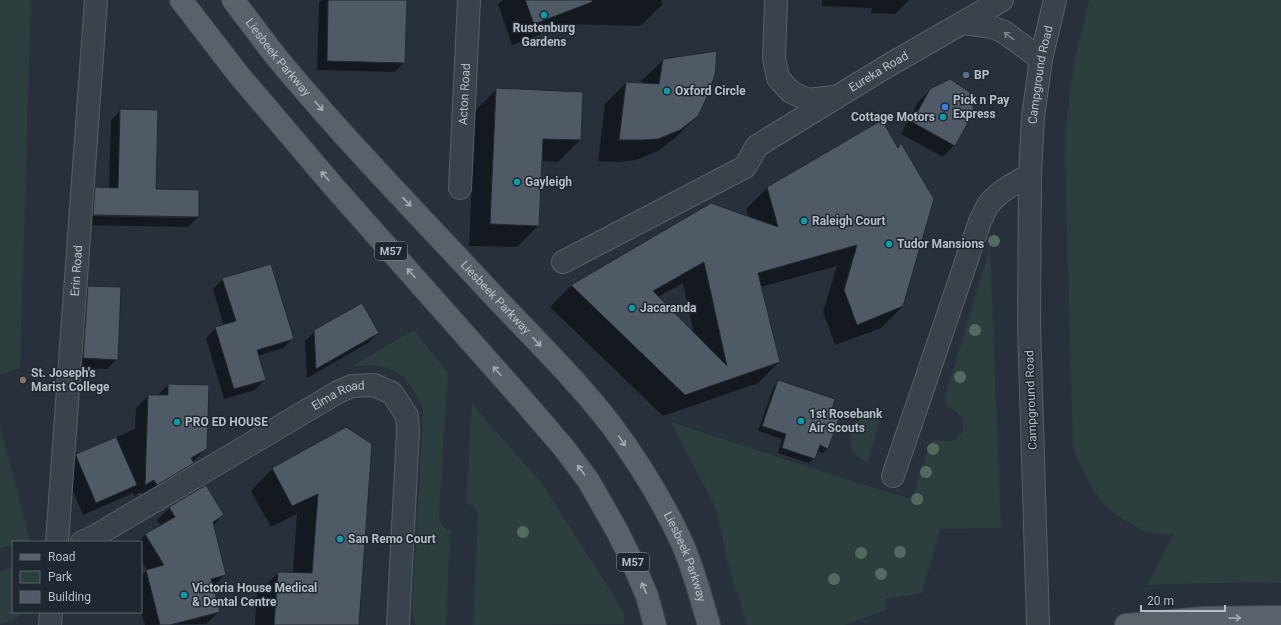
<svg xmlns="http://www.w3.org/2000/svg" width="1281" height="625" viewBox="0 0 1281 625" font-family="Roboto,sans-serif">
<rect width="100%" height="100%" fill="#27303b"/>
<path fill="#2c3e3e" d="M0 0H31L20 368 0 375Z
M1089 0H1281V583L1257 582 1147 585 1174 534C1168 534 1161 535 1155 534 1148 533 1139 528 1133 525 1097 506 1087 482 1073 446L1066 201 1065 131 1074 64Z
M990 248 1001 528 940 529 922 593 885 599 886 610 845 625H747L727 561 717 511 671 422 864 485 912 499 930 443C932 442 934 440 936 440 944 439 950 445 957 438 969 428 962 411 948 407L944 400Z
M414 330 448 373 439 512C439 522 441 526 450 531L446 625H416L412 614 423 411C417 391 403 370 380 366 371 365 361 366 352 366Z
M472 404 543 485 617 601 624 613V624L473 625 478 513 473 506 466 503Z
M875 414 882 415 867 463C861 459 854 455 851 447 845 430 859 415 875 414Z
M0 427 30 540 23 542H13V545L0 548Z
M13 565V612H23L13 621 0 624V572Z"/>
<path fill="#0007" fill-rule="evenodd" d="M322 0H406L404 62 395 72 317 70 319 3Z
M503 0H662V5L640 26 567 24 512 45 498 4Z
M822 0H909L895 14 871 13 872 8 822 6Z
M663 60 697 116 675 138 658 151 636 160 619 162 598 161 605 104 626 83 641 84V81Z
M497 89 582 93 580 140 558 162 541 161 538 226 517 247 469 246 475 111Z
M931 90 954 145 943 157 901 134 918 102Z
M121 110 155 190 198 191V217L188 227 84 225 86 198 95 188 109 189 111 120ZM88 214 190 216V218L88 216Z
M901 144 903 306 881 328 835 345 823 312 837 266 760 287 779 362 758 383 663 416 550 307 571 286 711 205 749 218 746 209 768 187 896 148ZM683 283 694 334 658 297Z
M223 279 293 338 283 348 257 356 264 380 255 390 224 399 206 338 216 328 224 326 213 289Z
M88 287 117 359 107 369 73 368 78 297Z
M315 331 378 333 368 343 307 378 305 341Z
M779 381 830 414 828 448 823 453 817 451 814 458 809 463 778 453 782 439 758 431 774 386Z
M168 385 206 448 180 476 144 497 141 492 133 496V493L83 515 64 468 76 455 135 429 136 408 148 396H157Z
M346 428 358 625H255L257 594 278 573H293L297 514 271 527 251 491 272 469Z
M170 508 223 515 213 526 225 575 212 587 219 612 206 624 145 625 141 611V576L147 570 141 560V542H138L146 534 161 526 157 520Z"/>
<path fill="#505a67" stroke="#212933" fill-rule="evenodd" d="M328 0H407L405 63 327 61Z
M525 0H592V2L534 24Z
M717 51 715 75 706 99 698 116 680 130 658 139 641 140H619L626 82 659 84 663 59Z
M950 79 971 93 974 110 973 114 955 146 912 122 930 89Z
M496 88 583 92 581 140 543 139 539 226 490 224Z
M120 109 158 110 156 189 199 190V217L93 215 95 187 118 188Z
M882 120 898 148 901 143 934 199 903 306 857 325 844 290 857 245 758 273 780 362 685 395 571 285 711 203 778 227 767 187ZM704 262 727 366 653 291Z
M271 264 294 339 257 350 266 380 234 389 215 327 236 321 222 278Z
M88 286 121 287 118 360 83 358Z
M362 303 379 333 316 369 314 330Z
M778 380 835 399 831 413 840 416 828 449 820 445 815 459 782 448 786 434 762 426Z
M168 384 209 385 207 449 191 458 194 463 157 485 154 480 145 485 148 395H168Z
M346 427 372 444 359 625H274L278 572 312 573 318 494 292 506 272 468Z
M116 437 137 485 96 503 76 456V454Z
M206 485 224 515 213 522 226 575 211 579 220 612 170 625H160L146 570 164 565 145 534 175 517 169 507Z"/>
<g fill="none" stroke-linecap="round" stroke-linejoin="round">
<defs>
<g id="minor">
<path d="M776 0 774 58 778 78 791 92 808 100 834 97"/>
<path d="M964 23 992 27 1004 32 1041 59"/>
<path id="s1" d="M460 188 469 0"/>
<path id="s2" d="M563 262 745 167 757 146 884 68 1002 0"/>
<path d="M893 476 980 221C983 216 985 209 989 204 999 191 1015 183 1030 175"/>
<path id="s3" d="M57 542 96 0"/>
<path id="s4" d="M82 542 97 535 338 392 352 386 374 385 392 393 407 416 408 431 398 625"/>
<path d="M50 625 51 612"/>
<path id="s5" d="M1038 625 1029 325 1030 175 1033 117 1041 59 1055 0"/>
</g>
<g id="major">
<path d="M181 0 238 74 334 187 528 406 564 448 588 480 616 529 633 563 647 596 655 625"/>
<path id="s6" d="M233 0C247 18 260 36 274 54 338 132 411 207 480 281 524 329 572 374 612 426 639 463 664 503 683 545 694 571 701 598 709 625"/>
<path d="M1126 625 1204 618 1281 617"/>
</g>
</defs>
<use href="#minor" stroke="#58606a" stroke-width="24"/>
<use href="#major" stroke="#434b55" stroke-width="24"/>
<use href="#minor" stroke="#3a424c" stroke-width="22"/>
<use href="#major" stroke="#59616b" stroke-width="22"/>
</g>
<g fill="#536a60">
<circle cx="994" cy="241" r="6"/>
<circle cx="975" cy="330" r="6"/>
<circle cx="960" cy="377" r="6"/>
<circle cx="933" cy="449" r="6"/>
<circle cx="926" cy="472" r="6"/>
<circle cx="917" cy="499" r="6"/>
<circle cx="523" cy="532" r="6"/>
<circle cx="900" cy="552" r="6"/>
<circle cx="861" cy="553" r="6"/>
<circle cx="881" cy="574" r="6"/>
<circle cx="834" cy="579" r="6"/>
</g>
<defs><path id="oneway-shaft" d="M-6 0H5M1.5-3L5.5 0L1.5 3" fill="none" stroke-width="1.6" stroke-linecap="round" stroke-linejoin="round"/></defs>
<use stroke="#7e8690" href="#oneway-shaft" transform="translate(1009 36) rotate(-144)"/>
<g stroke="#a3abb5">
<use href="#oneway-shaft" transform="translate(319 106) rotate(49)"/>
<use href="#oneway-shaft" transform="translate(325 176) rotate(-131)"/>
<use href="#oneway-shaft" transform="translate(407 202) rotate(47)"/>
<use href="#oneway-shaft" transform="translate(411 273) rotate(-132)"/>
<use href="#oneway-shaft" transform="translate(537 342) rotate(47)"/>
<use href="#oneway-shaft" transform="translate(497 371) rotate(-132)"/>
<use href="#oneway-shaft" transform="translate(622 441) rotate(56)"/>
<use href="#oneway-shaft" transform="translate(581 470) rotate(-127)"/>
<use href="#oneway-shaft" transform="translate(644 588) rotate(-113)"/>
<use href="#oneway-shaft" transform="translate(1235 618) rotate(-1)"/>
</g>
<g fill="#0f9aa8" stroke="#1f2731" stroke-width="1.5">
<circle cx="544" cy="15" r="4"/>
<circle cx="667" cy="91" r="4"/>
<circle cx="943" cy="117" r="4"/>
<circle cx="517" cy="182" r="4"/>
<circle cx="804" cy="221" r="4"/>
<circle cx="889" cy="244" r="4"/>
<circle cx="632" cy="308" r="4"/>
<circle cx="801" cy="421" r="4"/>
<circle cx="177" cy="422" r="4"/>
<circle cx="340" cy="539" r="4"/>
<circle cx="184" cy="595" r="4"/>
</g>
<circle fill="#5c6f8a" stroke="#1f2731" stroke-width="1.5" cx="966" cy="75" r="4"/>
<circle fill="#3f7fe0" stroke="#1f2731" stroke-width="1.5" cx="945" cy="107" r="4"/>
<circle fill="#8d6e63" stroke="#1f2731" stroke-width="1.5" cx="23" cy="380" r="4"/>
<g text-anchor="middle" dominant-baseline="central" stroke-width="3" stroke-linejoin="round" paint-order="stroke">
<g fill="#1f2731" stroke="#89909a" stroke-width="1">
<rect x="375" y="242" width="32" height="18" rx="3"/>
<rect x="617" y="553" width="32" height="18" rx="3"/>
</g>
<g font-size="11" font-weight="bold" fill="#b6bdc7">
<text x="391" y="251">M57</text>
<text x="633" y="562">M57</text>
</g>
<g font-size="12" font-weight="bold" fill="#b6bdc7" stroke="#1f2731" text-anchor="start">
<text x="544" y="28" text-anchor="middle">Rustenburg<tspan x="544" dy="14">Gardens</tspan></text>
<text x="974" y="75">BP</text>
<text x="675" y="91">Oxford Circle</text>
<text x="953" y="100">Pick n Pay<tspan x="953" dy="14">Express</tspan></text>
<text x="935" y="117" text-anchor="end">Cottage Motors</text>
<text x="525" y="182">Gayleigh</text>
<text x="812" y="221">Raleigh Court</text>
<text x="897" y="244">Tudor Mansions</text>
<text x="640" y="308">Jacaranda</text>
<text x="31" y="373">St. Joseph's<tspan x="31" dy="14">Marist College</tspan></text>
<text x="809" y="414">1st Rosebank<tspan x="809" dy="14">Air Scouts</tspan></text>
<text x="185" y="422">PRO ED HOUSE</text>
<text x="348" y="539">San Remo Court</text>
<text x="192" y="588">Victoria House Medical<tspan x="192" dy="14">&amp; Dental Centre</tspan></text>
</g>
<g font-size="12" fill="#b6bdc7" stroke="#1f2731">
<text stroke="none"><textPath href="#s6" startOffset="73">Liesbeek Parkway</textPath></text>
<text stroke="none"><textPath href="#s2" startOffset="372">Eureka Road</textPath></text>
<text stroke="none"><textPath href="#s5" startOffset="551">Campground Road</textPath></text>
<text stroke="none"><textPath href="#s1" startOffset="94">Acton Road</textPath></text>
<text stroke="none"><textPath href="#s3" startOffset="272">Erin Road</textPath></text>
<text stroke="none"><textPath href="#s6" startOffset="397">Liesbeek Parkway</textPath></text>
<text stroke="none"><textPath href="#s4" startOffset="296">Elma Road</textPath></text>
<text transform="translate(1031 400) rotate(-92)">Campground Road</text>
<text stroke="none"><textPath href="#s6" startOffset="721">Liesbeek Parkway</textPath></text>
</g>
</g>
<rect x="12" y="541" width="130" height="72" fill="#1f2731" stroke="#5b636d"/>
<rect x="20" y="554" width="20" height="6" fill="#59616b" stroke="#5b636d"/>
<text x="48" y="561" font-size="12" fill="#b6bdc7">Road</text>
<rect x="20" y="571" width="20" height="12" fill="#2c3e3e" stroke="#5b636d"/>
<text x="48" y="581" font-size="12" fill="#b6bdc7">Park</text>
<rect x="20" y="591" width="20" height="12" fill="#505a67" stroke="#5b636d"/>
<text x="48" y="601" font-size="12" fill="#b6bdc7">Building</text>
<path d="M1141 605v6h84v-6" fill="none" stroke="#b6bdc7" stroke-width="2"/>
<text x="1147" y="605" font-size="12" fill="#b6bdc7" stroke="#1f2731" stroke-width="3" paint-order="stroke">20 m</text>
</svg>
